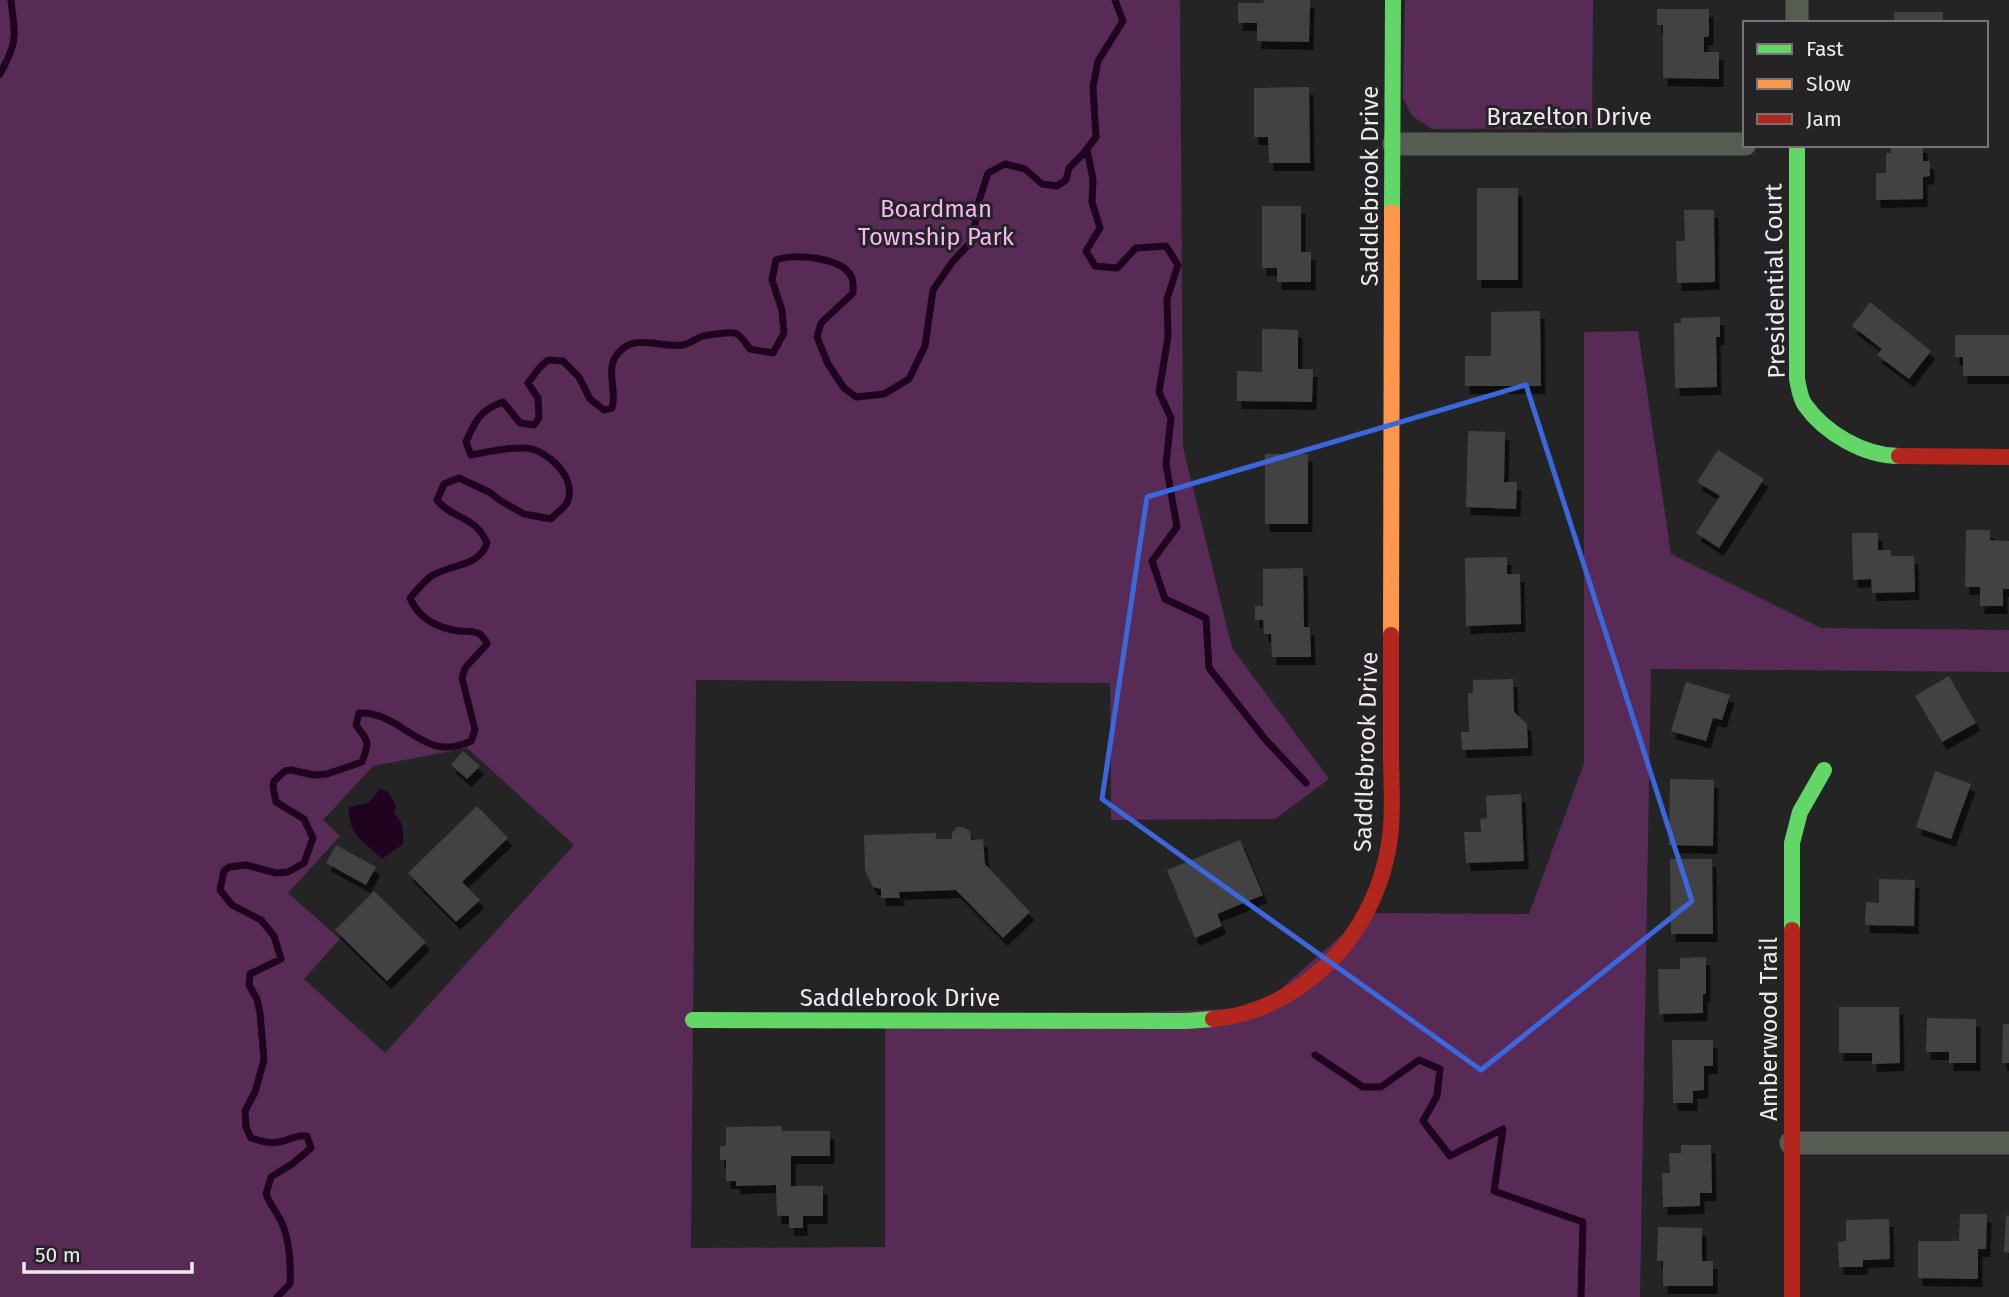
<svg xmlns="http://www.w3.org/2000/svg" width="2009" height="1297" viewBox="0 0 2009 1297" font-family="'Fira Sans',sans-serif">
<defs>
<filter id="shadow"><feDropShadow dx="4.5" dy="8" stdDeviation="0" flood-color="#0009"/></filter>
</defs>
<rect width="100%" height="100%" fill="#242424"/>
<path fill="#572b56" fill-rule="evenodd" d="M0 0H1180L1183 447 1232 648 1329 779 1275 819 1111 820 1110 683 696 680 691 1248 885 1247V1021L1259 1008 1367 913 1529 914 1584 763V332L1638 331 1671 554 1821 628 2009 630V672L1651 669 1640 1297H0ZM467 748 574 845 385 1053 304 979 340 939 288 893 340 836 323 820 373 766Z
M1405 0H1593L1592 128 1432 129 1412 116 1403 98Z"/>
<path fill="#1f031f" d="M380 789 388 792 396 805 394 813C404 822 403 831 403 844L382 859C365 843 347 834 349 807L368 803Z"/>
<g fill="none" stroke-linecap="round" stroke-linejoin="round">
<path stroke="#1f031f" stroke-width="7" d="M0 74C19 39 15 37 11 0
M1087 150 1093 179 1092 202 1100 228 1086 251 1095 266 1117 268 1136 248 1166 246 1178 265 1167 299 1168 337 1159 392 1171 418 1166 464 1177 527 1152 561 1165 599 1206 618 1209 668 1265 739 1306 783
M1315 1055 1363 1087H1381L1419 1060 1440 1069 1437 1096 1423 1121 1450 1156 1503 1129 1494 1191 1583 1222 1581 1297
M277 1297 290 1284C291 1264 290 1242 282 1223 277 1213 270 1204 266 1194L271 1177 292 1164 311 1148 307 1136C297 1134 290 1140 279 1142 269 1144 261 1141 251 1138L246 1127 245 1111 255 1092 264 1060 260 1013 257 999 249 985 250 974 281 959 274 936 261 920 232 905 220 890 224 871 229 867 246 865 276 873 288 872 304 863 313 838 304 819 276 802 273 787 274 781 285 771 291 770 314 775 327 774 362 762C370 741 369 743 356 725L359 713C403 711 423 765 471 741L475 730 462 678 465 668 487 644C487 642 482 636 481 635 475 630 466 632 459 631 437 628 419 619 410 598 416 591 423 583 430 577 448 564 479 568 487 543 475 515 453 520 437 500L444 484 459 478 489 492 501 501 524 514 551 519C555 514 564 508 567 503 578 478 548 450 526 448 507 447 488 452 471 455L466 442C475 421 480 410 503 402L520 423 534 425 539 418 538 398 528 383 540 367 548 360 563 361 579 377 590 399 604 410 612 408C618 390 603 367 620 351 636 334 663 348 683 345 690 344 696 338 703 336 709 335 730 332 735 333 741 335 746 344 750 349L773 353 784 333 782 310 772 280 776 260C793 253 841 257 851 276 854 280 853 287 853 293L821 323 817 337 828 364 844 388 856 397 884 394 909 379 925 346 933 290 953 261 973 240 977 207 988 173 1005 164 1025 169 1042 184 1057 186 1066 180 1069 168 1083 154 1096 137 1093 87 1098 61 1123 21 1115 0"/>
</g>
<path fill="#424242" filter="url(#shadow)" d="M1264 0H1310L1309 42 1257 41V23H1238V3H1263Z
M1657 9H1709V37H1704V52H1719V79L1663 78V25H1657Z
M1894 12H1943V23H1894Z
M1309 87 1310 163H1269L1268 137H1254V88Z
M1891 145H1923V161H1930V176L1923 177V199L1876 200V173H1886V153H1891Z
M1477 188H1518V280H1477Z
M1262 206H1301V252H1311V282H1277V268H1262Z
M1684 210H1714L1715 282 1677 283 1676 241H1685Z
M1870 302 1931 351 1909 379 1877 355 1882 349 1852 326Z
M1540 311 1541 386H1465V356H1491V312Z
M1720 317V337H1716L1717 387 1675 388 1674 323H1681V318Z
M1262 329 1298 330V369H1313L1312 402 1237 401V371L1262 372Z
M1955 335H2009V376H1963V357H1955Z
M1468 431 1505 432 1504 482H1517L1516 509 1466 507Z
M1718 450 1764 479 1719 548 1696 533 1720 496 1697 482Z
M1265 454H1308V524H1265Z
M1966 530H1990V540L2009 541V589H2003V606H1980V587H1965Z
M1852 533H1878V550H1891V556H1914L1915 592 1872 593 1871 579 1853 580Z
M1507 557V574H1520L1521 624 1466 626 1465 558Z
M1303 568 1304 627H1310L1311 657H1272L1271 634H1264L1263 620H1255V606H1263V569Z
M1949 676 1976 723 1942 742 1915 696Z
M1513 679 1514 712 1527 724 1528 748 1462 750 1461 732H1469L1468 693H1473V680Z
M1686 682 1730 695 1722 720 1713 718 1706 741 1671 731Z
M463 751 480 766 467 779 451 765Z
M1935 771 1971 784 1951 839 1916 827Z
M1670 779 1714 780 1713 846 1669 845Z
M1521 794 1524 861 1466 863 1464 832H1481L1480 819 1487 818 1486 796Z
M477 806 508 838 462 882 480 900 456 922 408 873Z
M957 827H963L970 831 971 840 983 839 985 864 1030 912 1003 938 956 890 899 892 900 898H881V889L873 887 865 871 864 835 936 833V839H952V833Z
M1240 840 1263 895 1217 914 1222 926 1195 938 1167 870Z
M336 845 376 867 366 885 326 863Z
M1670 859H1712L1713 934H1671Z
M1879 879 1915 880 1914 926 1865 925 1866 902 1879 903Z
M374 891 426 942 387 981 335 930Z
M1706 957V994H1703V1013L1659 1014 1658 969H1680V958Z
M1839 1007H1899L1900 1063 1872 1064V1053H1839Z
M1927 1018 1976 1019V1063H1949V1052H1926Z
M2003 1024H2009V1063H2002Z
M1672 1040H1713V1066H1704V1090L1693 1091V1103H1673Z
M782 1126V1131H830V1156H791V1186H823V1216H803V1228H789V1216H777L776 1185 736 1186V1181H726V1160H720V1146H726V1127Z
M1681 1145H1711L1712 1193H1700V1206L1663 1207 1662 1173H1670L1669 1153H1681Z
M1960 1214H1987L1986 1249H1978V1279L1918 1278V1241H1959Z
M2006 1215 2009 1216V1253L2004 1252Z
M1889 1219 1890 1259 1863 1260V1267H1839L1838 1242 1846 1241V1220Z
M1658 1227 1702 1228V1261H1713V1286H1663V1261H1657Z"/>
<g fill="none" stroke-linecap="round" stroke-linejoin="round">
<path stroke="#575c53" stroke-width="23" d="M1797 23V0
M1394 144H1745
M1791 1143H2009"/>
<path stroke="#63d668" stroke-width="16" d="M1797 145V379C1799 388 1800 398 1805 405 1825 433 1864 456 1899 456
M1392 212 1393 0
M1792 930V843L1800 812 1824 770
M693 1020 1187 1021 1213 1019"/>
<path stroke="#ff974d" stroke-width="16" d="M1391 635 1392 212"/>
<path stroke="#b3261e" stroke-width="16" d="M1899 456 2009 457
M1792 930V1297
M1213 1019C1248 1016 1282 1001 1310 979 1357 944 1386 886 1391 828 1393 803 1391 777 1391 753 1391 713 1391 674 1391 635"/>
</g>
<path fill="none" stroke="#3c66db" stroke-width="5" stroke-linejoin="round" d="M1526 385 1692 901 1481 1070 1102 799 1147 497Z"/>
<g text-anchor="middle" dominant-baseline="central" stroke-width="6" stroke-linejoin="round" paint-order="stroke">
<g font-size="24" fill="#ecebec" stroke="#252325">
<text x="1569" y="117">Brazelton Drive</text>
<text transform="translate(1370 186) rotate(-90)">Saddlebrook Drive</text>
<text transform="translate(1775 281) rotate(-91)">Presidential Court</text>
<text transform="translate(1366 752) rotate(-88)">Saddlebrook Drive</text>
<text x="900" y="998">Saddlebrook Drive</text>
<text transform="translate(1769 1029) rotate(-90)">Amberwood Trail</text>
</g>
<g font-size="24" fill="#f8b6f5" stroke="#252325">
<text x="936" y="209">Boardman<tspan x="936" dy="28">Township Park</tspan></text>
</g>
</g>
<rect x="1743" y="21" width="245" height="126" fill="#252325" stroke="#757375" stroke-width="2"/>
<rect x="1757" y="44" width="35" height="10" fill="#63d668" stroke="#757375" stroke-width="2"/>
<text x="1806" y="56" font-size="21" fill="#ecebec">Fast</text>
<rect x="1757" y="79" width="35" height="10" fill="#ff974d" stroke="#757375" stroke-width="2"/>
<text x="1806" y="91" font-size="21" fill="#ecebec">Slow</text>
<rect x="1757" y="114" width="35" height="10" fill="#b3261e" stroke="#757375" stroke-width="2"/>
<text x="1806" y="126" font-size="21" fill="#ecebec">Jam</text>
<path d="M24 1262v10h168v-10" fill="none" stroke="#ecebec" stroke-width="3.5"/>
<text x="35" y="1262" font-size="21" fill="#ecebec" stroke="#252325" stroke-width="5" paint-order="stroke">50 m</text>
</svg>
